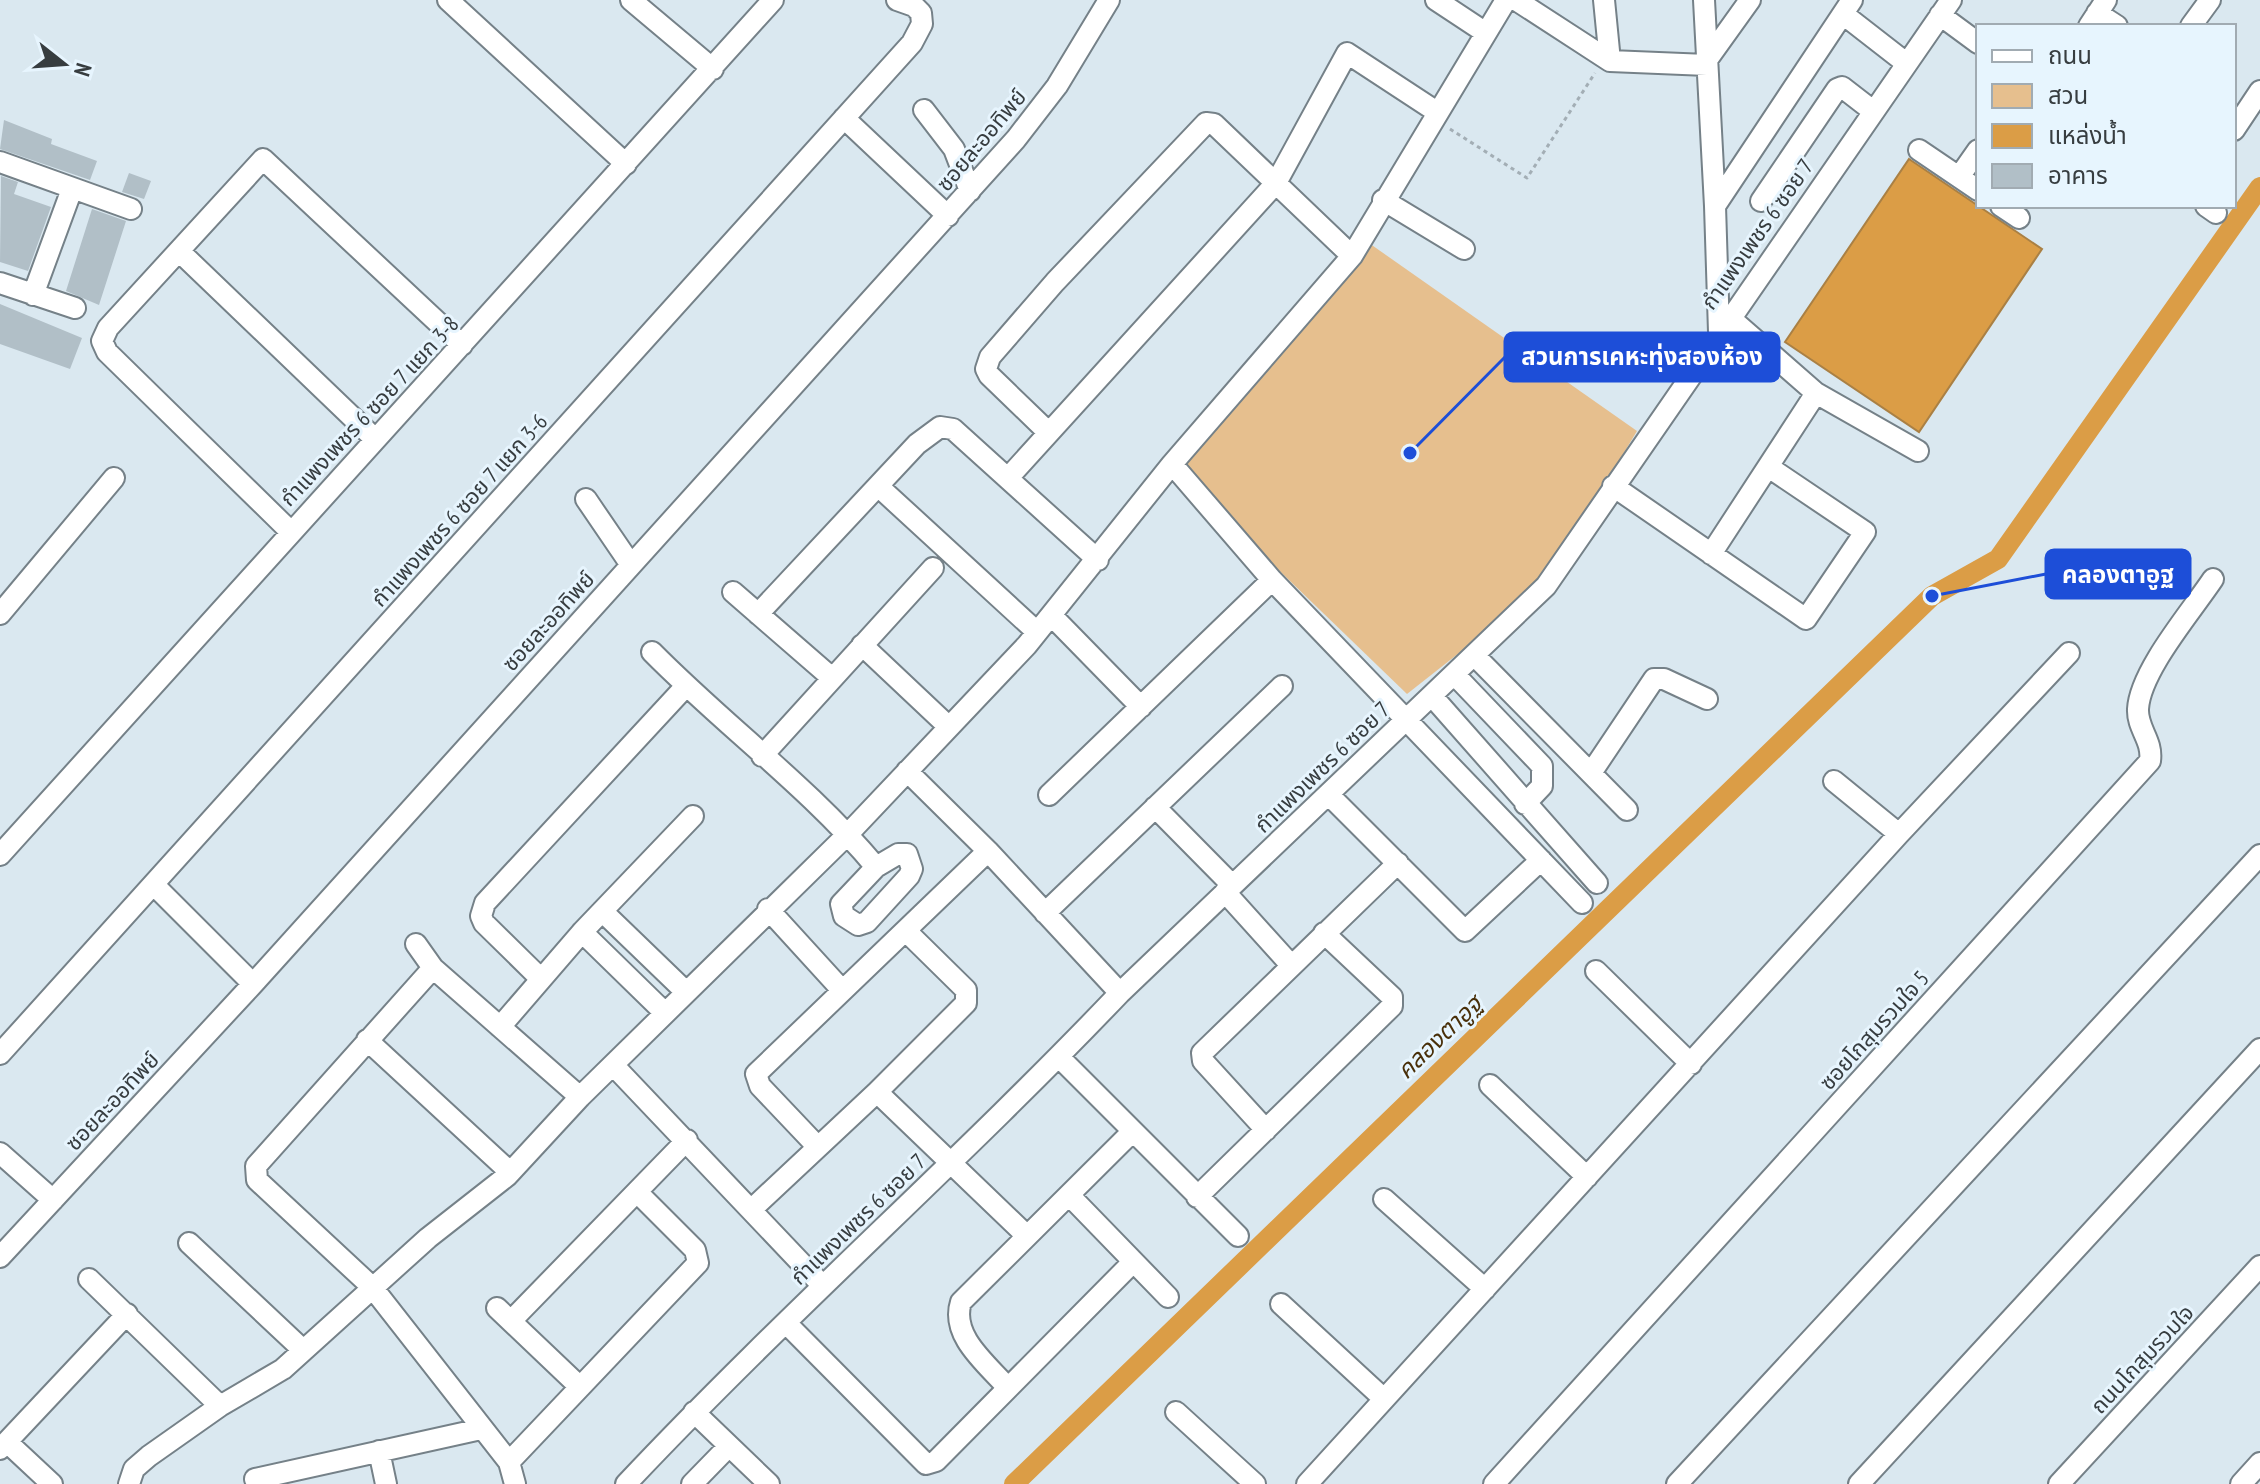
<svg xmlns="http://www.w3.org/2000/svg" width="2260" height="1484" viewBox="0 0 2260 1484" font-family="'PT Sans Narrow','Noto Sans Thai',sans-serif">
<rect width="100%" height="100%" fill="#dae8f0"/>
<path fill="#e6bf8e" d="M1366 241 1637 431 1544 586 1407 694 1179 474Z"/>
<path fill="#db9d46" stroke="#aa8044" stroke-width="2" d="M1909 159 2042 249 1919 432 1785 342Z"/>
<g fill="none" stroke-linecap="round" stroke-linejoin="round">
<path stroke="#db9d46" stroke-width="20" d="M1014 1484 1932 596 1998 559 2260 187"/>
</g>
<path fill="#b1bfc7" d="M4 120 52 139 51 144 97 161 90 180 0 149Z
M129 173 151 181 144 199 122 192Z
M1 176 18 182 14 194 51 207 28 271 0 262Z
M92 209 126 221 99 305 66 291Z
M0 304 82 338 70 369 0 344Z"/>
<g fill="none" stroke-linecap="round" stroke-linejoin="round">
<defs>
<path id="minor" d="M448 0 626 164
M631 0 713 69
M1436 0 1486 33
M1516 0 1610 61 1707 65
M1604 0 1610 61
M1704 0 1715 206
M2097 13 2117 26
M1843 14 1906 63
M1940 15 1978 43
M2089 26 2106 0
M2191 26 2210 0
M1707 60 1750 0
M924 110 954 149 970 191
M844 118 948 216
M2234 130 2260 91
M1919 150 1978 190
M0 162 131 209
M1959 177 1978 150
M1383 200 1464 249
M1761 201 1837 89 1842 87 1873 111
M2001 206 2019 218
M2206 206 2216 213
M179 251 375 439
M0 283 75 308
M33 295 72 189
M1729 317 1816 393 1918 451
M1719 332 1715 206 1852 0
M1048 432 989 375 986 369 990 357 1055 282 1206 123 1214 124 1352 256
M1172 464 1272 580 1582 903
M1008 478 1276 183 1347 53 1437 112
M878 486 1037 632
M1613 486 1806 619 1865 532 1770 468
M586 499 631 565
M291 532 107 352 102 341 108 328 263 159 462 345
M1711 554 1816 393
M733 592 832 678
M0 614 114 478
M758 614 917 444 940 427 953 429 1098 560
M1052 616 1141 707
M862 645 949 727
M652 652C725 726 810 788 876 867L898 854H907L912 869 909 876 867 922 858 925 844 916 841 904 876 867
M1474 655 1627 810
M1454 674 1542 766V786L1525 804
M1432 696 1597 883
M762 756 933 568
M907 771 988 851 1120 993
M1591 773 1654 679H1664L1707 699
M1834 781 1899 834
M1049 795 1272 580
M1329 795 1465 931 1541 860
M1155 807 1232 885
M0 855 773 0
M154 885 253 984
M1225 892 1290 964
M768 909 841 989
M602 911 686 992
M1045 913 1282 686
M582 932 665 1013
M416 944 433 968 580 1097
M433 968 256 1166 257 1180 372 1287 509 1462 515 1484
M1596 971 1691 1064
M541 979 484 923 481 916 485 903 686 686
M500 1027 582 932 693 816
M367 1040 510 1172
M0 1054 912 43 922 24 921 13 914 6 897 0
M1059 1057 1238 1236
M614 1066 822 1285
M1490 1085 1587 1177
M877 1092 966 1003V990L906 931
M1266 1130 1203 1061 1202 1053 1398 863
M816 1145 760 1086 756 1074 988 851
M0 1153 53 1200
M1069 1195 1168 1297
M1197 1197 1392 1006V997L1324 933
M1384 1199 1485 1289
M752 1209 877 1092 1027 1236
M189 1243 303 1350
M0 1257 253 984 1016 139 1057 86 1109 0
M89 1279 220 1406
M1281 1304 1384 1399
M497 1308 580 1387
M511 1321 687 1140
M786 1323 926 1464 936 1461 1133 1262
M1008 1388C987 1364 950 1336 961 1302L1132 1132
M694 1412 769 1484
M1176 1412 1255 1484
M7 1442 52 1484
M0 1449 127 1314
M379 1451 386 1484
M509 1462 698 1263 695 1250 637 1192
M255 1479 481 1429
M129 1484 134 1469 149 1456 220 1406 283 1369 428 1238 507 1176 580 1097 848 834 1027 645 1172 464 1352 256 1506 0
M626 1484C785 1315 960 1161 1120 993L1546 586 1951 0
M692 1484 729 1446
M1307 1484 1899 834 2069 653
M1494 1484 2150 761C2153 740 2137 729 2138 709 2140 671 2191 612 2213 579
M1677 1484 2260 855
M1859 1484 2260 1049
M2059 1484 2260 1266
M2241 1484 2260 1463"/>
</defs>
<use href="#minor" stroke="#758188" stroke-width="24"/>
<path stroke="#a3aeb5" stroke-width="3" stroke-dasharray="4 4" stroke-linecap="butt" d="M1450 129 1527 178 1595 73"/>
<use href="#minor" stroke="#fff" stroke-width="20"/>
</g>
<g text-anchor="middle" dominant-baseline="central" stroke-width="6" stroke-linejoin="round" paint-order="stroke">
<g font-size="22" fill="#373d40" stroke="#e7f5fe">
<text transform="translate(981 140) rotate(-50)">ซอยละออทิพย์</text>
<text transform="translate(1757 234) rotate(-55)">กำแพงเพชร 6 ซอย 7</text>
<text transform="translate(369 411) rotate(-47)">กำแพงเพชร 6 ซอย 7 แยก 3-8</text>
<text transform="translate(459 510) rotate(-48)">กำแพงเพชร 6 ซอย 7 แยก 3-6</text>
<text transform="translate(548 621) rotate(-48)">ซอยละออทิพย์</text>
<text transform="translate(1322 767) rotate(-44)">กำแพงเพชร 6 ซอย 7</text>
<text transform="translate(1874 1030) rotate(-48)">ซอยโกสุมรวมใจ 5</text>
<text transform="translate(112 1101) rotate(-47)">ซอยละออทิพย์</text>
<text transform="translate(858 1219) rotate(-44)">กำแพงเพชร 6 ซอย 7</text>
<text transform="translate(2142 1359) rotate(-47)">ถนนโกสุมรวมใจ</text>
</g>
<g font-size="24" font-style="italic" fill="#49300a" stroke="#e7f5fe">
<text transform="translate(1439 1037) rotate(-44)">คลองตาอูฐ</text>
</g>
</g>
<path fill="none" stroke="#1d4ed8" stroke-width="3" d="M1410 453L1505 357M1932 596L2046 574"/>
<g fill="#1d4ed8" stroke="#e7f5fe" stroke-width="3">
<circle cx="1410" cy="453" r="8"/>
<circle cx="1932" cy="596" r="8"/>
</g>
<g fill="#1d4ed8" stroke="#1d4ed8" stroke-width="3">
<rect x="1505" y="333" width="274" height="48" rx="8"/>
<rect x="2046" y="550" width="144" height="48" rx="8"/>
</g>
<g font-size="24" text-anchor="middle" font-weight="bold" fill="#fff">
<text x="1642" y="365">สวนการเคหะทุ่งสองห้อง</text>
<text x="2118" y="583">คลองตาอูฐ</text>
</g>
<rect x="1976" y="24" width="260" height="184" fill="#e7f5fe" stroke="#a1abb2" stroke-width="2"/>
<rect x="1992" y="50" width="40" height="12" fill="#ffffff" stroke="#a1abb2" stroke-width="2"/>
<text x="2048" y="64" font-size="24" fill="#373d40">ถนน</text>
<rect x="1992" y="84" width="40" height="24" fill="#e6bf8e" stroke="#a1abb2" stroke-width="2"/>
<text x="2048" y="104" font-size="24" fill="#373d40">สวน</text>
<rect x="1992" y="124" width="40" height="24" fill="#db9d46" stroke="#a1abb2" stroke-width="2"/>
<text x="2048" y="144" font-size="24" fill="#373d40">แหล่งน้ำ</text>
<rect x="1992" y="164" width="40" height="24" fill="#b1bfc7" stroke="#a1abb2" stroke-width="2"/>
<text x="2048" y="184" font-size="24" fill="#373d40">อาคาร</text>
<g transform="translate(64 64) rotate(107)" stroke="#e7f5fe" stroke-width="6" paint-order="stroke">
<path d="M0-6L14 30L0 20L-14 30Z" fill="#373d40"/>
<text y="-12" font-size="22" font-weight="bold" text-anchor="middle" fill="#373d40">N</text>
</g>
</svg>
